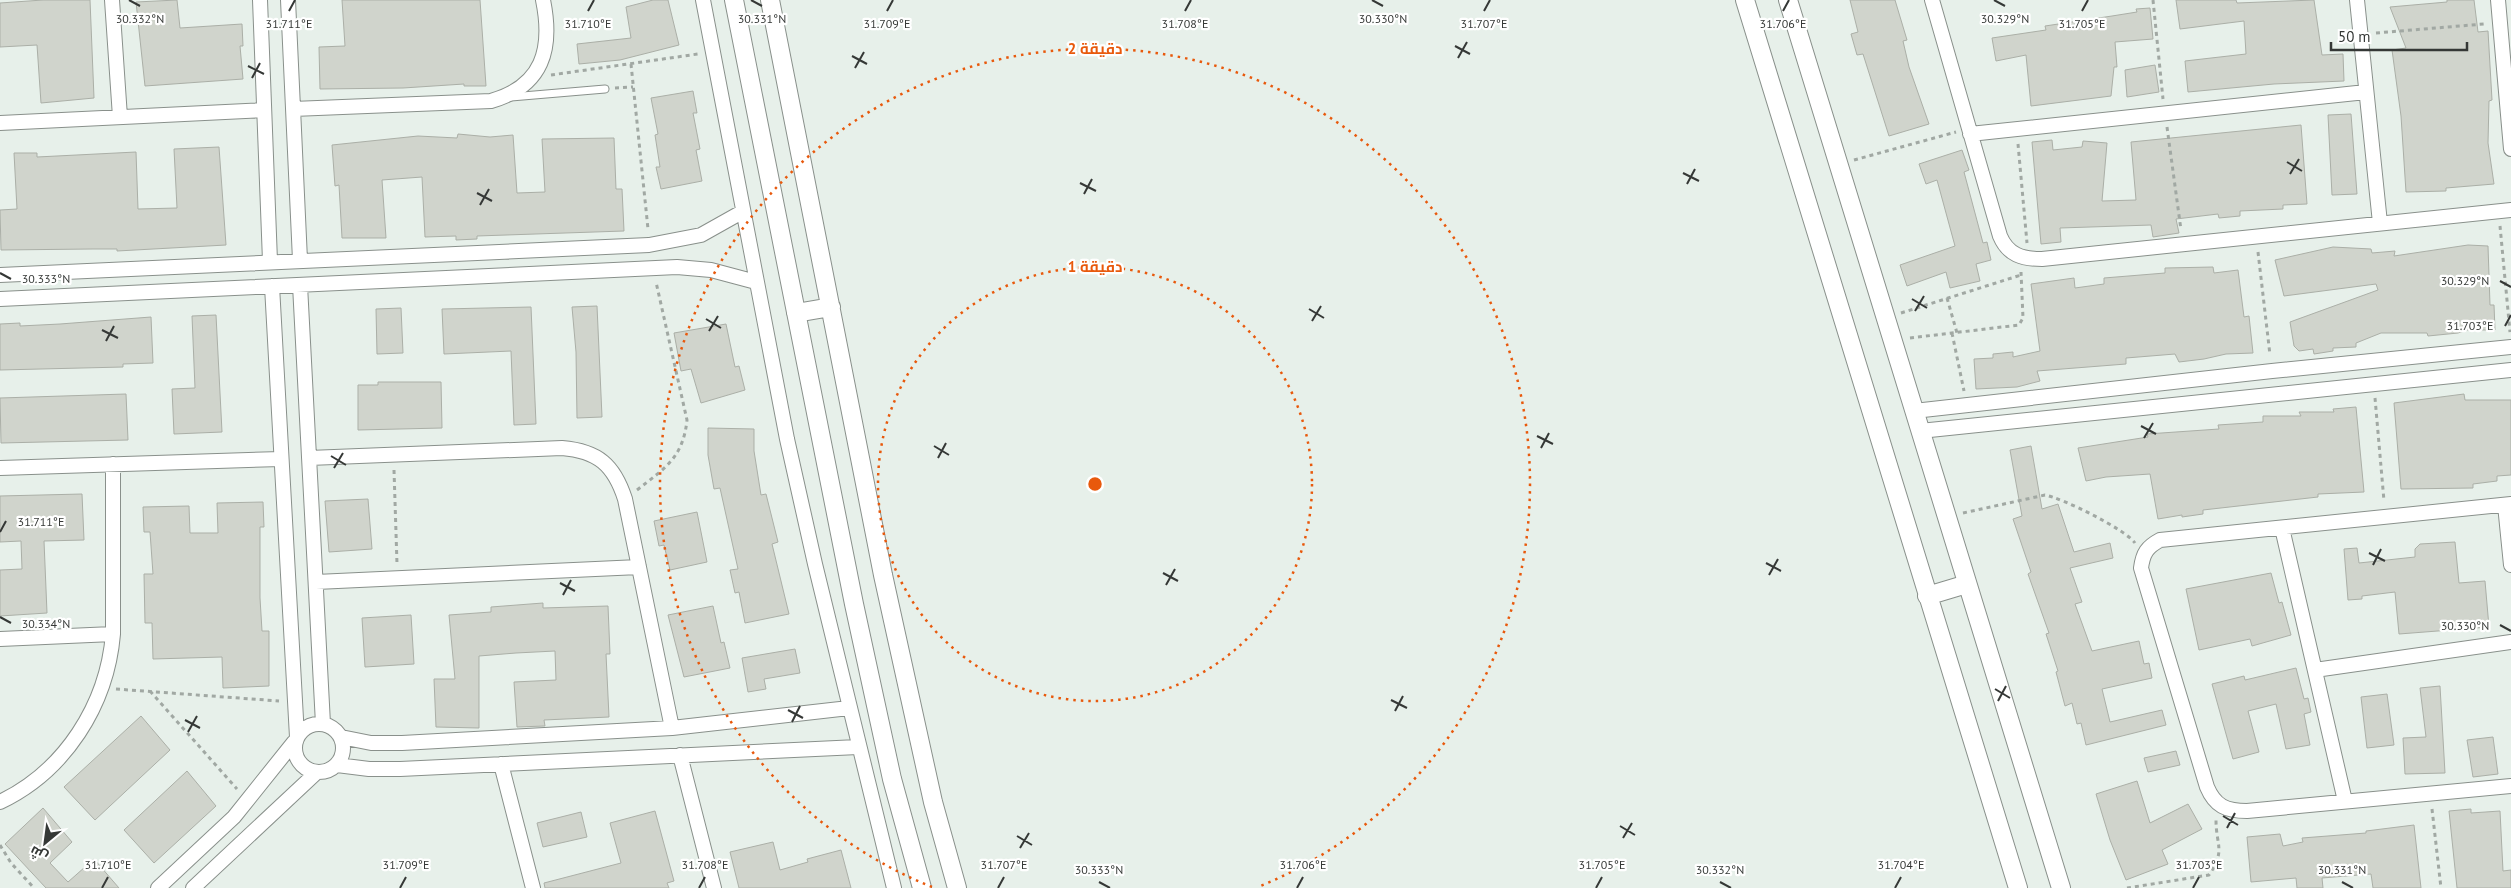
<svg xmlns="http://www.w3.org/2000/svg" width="2511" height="888" viewBox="0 0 2511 888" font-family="'PT Sans',Cairo,sans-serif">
<rect width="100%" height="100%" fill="#e7f0ea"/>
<path fill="#d0d4cc" stroke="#abafa7" d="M43 0H90L94 98 41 103 37 45 0 47V3Z
M177 0 180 28 242 24 243 46H240L243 79 145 86 136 2Z
M342 0H480L486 86H464V84L403 88 320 89 319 47 345 46Z
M653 0H668L679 45 620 60 579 64 577 44 631 38 626 7Z
M1850 0H1895L1907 40 1903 41 1909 67 1929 124 1889 136 1863 54 1857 55 1851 34 1858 32Z
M2176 0H2236L2237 3 2314 0 2322 55 2343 54 2344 81 2274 84 2188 92 2185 61 2246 54 2244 21 2180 29Z
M2447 0H2474L2478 32 2488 31 2492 100 2489 101 2488 143 2494 184 2446 188V191L2406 192 2401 116 2392 50 2406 48 2390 7 2447 2Z
M2150 8 2153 39 2115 42 2117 67H2114L2111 96 2031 106 2026 55 1996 61 1992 38 2046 30 2045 26 2112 16 2137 12 2136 9Z
M2155 65 2159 92 2127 97 2125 70Z
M693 91 697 113H693L700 149 696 150 702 181 661 189 656 167H660L655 135 658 134 651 98Z
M2351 114 2357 194 2332 195 2328 115Z
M2301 125 2307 204 2283 205V209L2240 211V216L2219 218 2218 214 2176 219 2179 233 2153 237 2151 225 2060 228 2061 242 2041 244 2032 142 2052 140 2053 150 2082 147 2083 141 2107 143 2102 201 2136 200 2131 142Z
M458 134 490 137 513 135 517 193 545 192 542 139 614 138 616 189H622L624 231 477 236V239L456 240V236L425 237 422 177 382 180 386 238H342L339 185 335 186 332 145 418 136 457 138Z
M219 147 226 245 117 251V249H92L1 250 0 210 17 209 14 153H37V157L136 152 138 209 177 208 174 149Z
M1962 150 1969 170 1964 172 1983 243 1987 242 1991 260 1976 264 1980 281 1950 288 1946 272 1907 286 1900 265 1955 246 1937 180 1926 184 1919 164Z
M2468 245 2488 246 2490 305H2494L2495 330H2467L2458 333 2428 336 2427 333H2381L2356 343V347L2333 348V351L2314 354 2313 349 2299 351 2294 346 2290 322 2378 290 2376 284 2284 296 2275 260 2333 247 2371 249 2372 253 2395 251 2394 256Z
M2213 267 2214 273 2238 270 2244 317 2249 316 2253 353 2226 354 2204 359 2179 362 2175 354 2126 358V364L2037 371 2040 381 2017 387 1976 389 1974 359 1993 358V354L2013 352V357L2040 351 2031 284 2074 278 2075 288 2104 284V278L2165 273V268Z
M597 306 602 417 577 418 576 352 572 307Z
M531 307 536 424 514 425 511 351 444 354 442 309Z
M401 308 403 353 377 354 376 309Z
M216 315 222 432 174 434 172 389 195 388 192 316Z
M151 317 153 363 123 364V367L0 370V324L20 323V326L60 324Z
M726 324 735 367 739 366 745 390 701 403 691 369 681 371 674 333Z
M378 382H441L442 428 358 430V385H378Z
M126 394 128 440 1 443 0 398Z
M2464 394 2465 400H2511V475L2497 476V481L2473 484V488L2401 489 2394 403Z
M2356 407 2364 492 2318 494V497L2203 510V514L2182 517V515L2158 519 2150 474 2106 477 2086 481 2078 448 2148 437 2147 434 2219 429 2218 425 2263 422V416H2301L2299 412H2334L2333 409Z
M708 428 754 429V451L761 495 766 494 778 542 772 544 789 614 745 623 739 592 735 593 730 570 738 569 720 488 714 489 708 455Z
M2031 446 2042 509 2058 504 2074 552 2110 543 2113 558 2070 568 2082 602 2075 604 2092 651 2139 641 2144 664 2149 663 2152 678 2102 689 2110 722 2162 710 2166 725 2086 745 2081 723 2077 724 2072 703 2065 706 2056 672 2058 671 2046 634 2049 633 2028 574 2031 572 2013 519 2022 516 2010 450Z
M82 494 84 540 44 541 47 613 0 616V570L22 569 21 541 0 542V496Z
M368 499 372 549 329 552 325 501Z
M263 502 264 527H260V598L262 631H269V686L223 688 222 657 153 659 152 623H145L144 574H153L150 532H144L143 507 189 506 190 533H218L217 503Z
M697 512 707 562 670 570 664 545 659 546 654 521Z
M2455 542 2459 583 2485 581 2489 627 2399 634 2395 592 2362 596V599L2348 600 2344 549 2357 548 2359 563 2415 557V549L2420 544Z
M2271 573 2279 603 2282 602 2291 635 2252 646 2250 639 2199 650 2186 589Z
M543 603V608L608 606 610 654H606L609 717 544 720 545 726 517 727 514 682 556 680 555 651 516 653 479 656V728L436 727 434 679H455L449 615 491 612V607Z
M713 606 721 643 724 642 730 668 684 677 668 615Z
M411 615 414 664 365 667 362 618Z
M795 649 800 673 764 679 766 689 748 692 742 658Z
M2296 668 2304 699 2308 698 2311 712 2304 714 2310 745 2286 749 2276 704 2248 711 2259 752 2233 759 2212 684 2244 676 2245 680Z
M2440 686 2445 773 2405 774 2403 738 2426 737 2420 688Z
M2387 694 2394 745 2367 748 2361 697Z
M141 716 170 750 95 820 64 787Z
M2493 737 2498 774 2473 777 2467 740Z
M2176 751 2180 765 2148 772 2144 758Z
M187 771 216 806 154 863 124 830Z
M2137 781 2150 823 2188 804 2202 829 2162 850 2168 864 2126 880 2110 840 2096 794Z
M43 808 72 842 50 863 68 882 94 859 119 888H46L5 844Z
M2471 809V813L2500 811 2503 871 2511 870V888H2457L2449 811Z
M655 811 674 881 667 883 669 888H545L544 883 621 863 610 823Z
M581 812 587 837 543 847 537 823Z
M2414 825 2421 888H2373L2371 874 2322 878 2323 888H2297L2296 878 2251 882 2247 837 2280 834 2283 846 2303 842 2302 838 2366 833V831Z
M773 842 780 870 808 862 807 859 841 850 851 888H739L730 852Z"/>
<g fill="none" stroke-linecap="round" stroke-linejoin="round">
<defs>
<path id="service" d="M511 97 605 89"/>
<path id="minor" d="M112 0 120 117
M260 0 270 261
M288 0 300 260
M703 0 787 439 815 564 894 888
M1932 0 2000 236C2008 255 2022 259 2042 259L2511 210
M2357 0 2380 223
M2498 0 2511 149
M293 109 491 101C543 86 553 49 543 0
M0 123 264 110
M1970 134 2366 92
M0 275 649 245 701 235 742 212
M300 285 323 724
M272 286 297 737
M0 299 677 267 711 270 756 282
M1914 411 2272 371 2511 347
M1920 431 2511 370
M309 458 562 448C598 451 614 465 625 499L672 728
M0 468 281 459
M2511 504 2160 540C2147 547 2143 553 2141 568L2207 787C2215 806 2226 811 2247 811L2511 786
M2505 505 2511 565
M2282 528 2345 801
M316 582 639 567
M0 639 113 634
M2315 670 2511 642
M295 748a24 24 0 1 1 48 0a24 24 0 1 1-48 0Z
M341 737 371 743H402L672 728 849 708
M680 755 714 888
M501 764 533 888
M337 765 369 769H400L858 747
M0 802C65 771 107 705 113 634V464
M158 888 234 817 294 742
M193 888 316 773"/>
<path id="tertiary" d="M734 0 854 604 892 779 922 888
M770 0 883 575 933 802 957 888
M1745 0 2018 888
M1788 0 2061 888
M796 313 831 307
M1927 596 1967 584"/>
</defs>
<use href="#service" stroke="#89908b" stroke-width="9"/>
<use href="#minor" stroke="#89908b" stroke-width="16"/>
<use href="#tertiary" stroke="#89908b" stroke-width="20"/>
<path stroke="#a1a8a3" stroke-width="3" stroke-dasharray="4 4" stroke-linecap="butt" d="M2153 0 2163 99
M2376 33 2484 24
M631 64 648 229
M551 75 698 54
M615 88 633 87
M2167 127 2181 230
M2018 144 2027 243
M1854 160 1956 132
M2500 226 2510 332
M2258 252 2270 355
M1947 298 1957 333
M1901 313 2021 275
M1952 333 1964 391
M1910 338 2019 325 2023 318 2021 272
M2375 398 2384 501
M394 470 397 564
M637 490C665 468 683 458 687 420L656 282
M1963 513 2045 495C2062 498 2125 529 2135 543
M116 689 279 701
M150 691 237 789
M2432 809 2441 888
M0 845 11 863 34 888
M2127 888 2209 875C2226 850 2216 846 2216 820"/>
<use href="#service" stroke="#fff" stroke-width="7"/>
<use href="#minor" stroke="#fff" stroke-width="14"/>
<use href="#tertiary" stroke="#fff" stroke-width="18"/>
</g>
<path fill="none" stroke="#353836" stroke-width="2" d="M129 0 140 6M751 0 762 6M1372 0 1383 6M1994 0 2005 6M289 11 295 0M588 11 594 0M887 11 893 0M1185 11 1191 0M1484 11 1490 0M1783 11 1789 0M2082 11 2088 0M1455 46 1470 54M852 56 867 64M1458 58 1467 42M248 66 264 74M855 68 864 52M252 78 260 63M2287 162 2302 171M1683 173 1699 181M2290 174 2299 159M1080 183 1096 191M1687 184 1695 169M477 193 492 201M1084 194 1092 179M480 205 489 189M0 273 11 279M2500 281 2511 287M1912 299 1927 308M1309 309 1324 318M1915 311 1924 296M706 319 721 328M1312 321 1321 306M2505 326 2511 315M102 330 118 338M709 331 718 316M106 341 114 326M2141 426 2156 434M1537 436 1553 444M2144 438 2153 423M934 446 949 455M1541 448 1549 433M331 456 346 465M938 458 946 443M334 468 343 453M0 532 6 521M2369 553 2385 561M1766 563 1781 571M2373 565 2381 549M1163 573 1178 581M1769 575 1778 559M560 583 575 591M1166 585 1175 569M563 595 571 580M0 617 11 623M2500 625 2511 631M1995 689 2010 698M1391 700 1407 708M1998 701 2006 686M788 710 803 718M1395 711 1403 696M185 720 200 728M792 722 800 706M188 732 197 716M2223 816 2238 825M1620 826 1635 835M2227 828 2235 813M1017 836 1032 845M1623 838 1632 823M1020 848 1029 833M1099 882 1110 888M1720 882 1731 888M2342 882 2353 888M102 888 108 877M400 888 406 877M699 888 705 877M998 888 1004 877M1297 888 1303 877M1596 888 1602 877M1895 888 1901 877M2193 888 2199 877"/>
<g fill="none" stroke="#e8590c" stroke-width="2.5" stroke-dasharray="2.5 5">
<circle cx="1095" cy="484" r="217"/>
<path d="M932 887A435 435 0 1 1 1258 887"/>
</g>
<g font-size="12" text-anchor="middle" fill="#353836" stroke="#fff" stroke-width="4.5" stroke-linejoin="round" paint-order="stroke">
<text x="1383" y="23">30.330°N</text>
<text x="2005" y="23">30.329°N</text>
<text x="140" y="23">30.332°N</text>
<text x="762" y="23">30.331°N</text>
<text x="289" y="28">31.711°E</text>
<text x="588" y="28">31.710°E</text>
<text x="887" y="28">31.709°E</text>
<text x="1185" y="28">31.708°E</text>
<text x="1484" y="28">31.707°E</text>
<text x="1783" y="28">31.706°E</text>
<text x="2082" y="28">31.705°E</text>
<text x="46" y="283">30.333°N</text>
<text x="2465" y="285">30.329°N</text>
<text x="2470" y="330">31.703°E</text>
<text x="41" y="526">31.711°E</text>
<text x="46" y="628">30.334°N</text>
<text x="2465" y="630">30.330°N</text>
<text x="108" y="869">31.710°E</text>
<text x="406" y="869">31.709°E</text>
<text x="705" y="869">31.708°E</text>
<text x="1004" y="869">31.707°E</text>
<text x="1303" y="869">31.706°E</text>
<text x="1602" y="869">31.705°E</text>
<text x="1901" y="869">31.704°E</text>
<text x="2199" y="869">31.703°E</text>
<text x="1099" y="874">30.333°N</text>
<text x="1720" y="874">30.332°N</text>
<text x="2342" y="874">30.331°N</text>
</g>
<circle cx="1095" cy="484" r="8" fill="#e8590c" stroke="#fff" stroke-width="2.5"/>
<g font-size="15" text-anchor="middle" font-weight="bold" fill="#e8590c" stroke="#fff" stroke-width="4.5" stroke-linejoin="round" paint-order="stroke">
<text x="1095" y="54">2 دقيقة</text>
<text x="1095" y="272">1 دقيقة</text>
</g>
<g transform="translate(45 843) rotate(209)" stroke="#ffffff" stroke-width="4" paint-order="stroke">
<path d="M0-4L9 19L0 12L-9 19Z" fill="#353836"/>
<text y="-8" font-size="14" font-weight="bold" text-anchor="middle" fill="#353836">ش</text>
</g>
<path d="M2331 42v8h136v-8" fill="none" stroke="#353836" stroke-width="2.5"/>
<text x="2338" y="42" font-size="15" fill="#353836" stroke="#ffffff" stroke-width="4" paint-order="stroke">50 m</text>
</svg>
